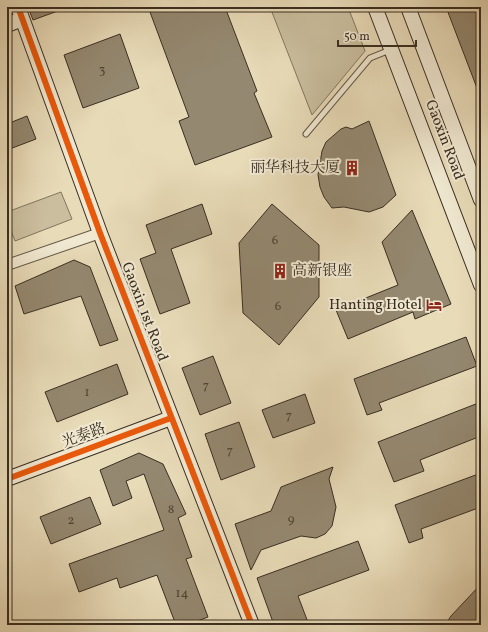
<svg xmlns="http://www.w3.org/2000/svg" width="488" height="632" viewBox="0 0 488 632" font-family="Vollkorn,'Noto Serif SC',serif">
<rect width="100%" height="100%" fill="#e8dbb8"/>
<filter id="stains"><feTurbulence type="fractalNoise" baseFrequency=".005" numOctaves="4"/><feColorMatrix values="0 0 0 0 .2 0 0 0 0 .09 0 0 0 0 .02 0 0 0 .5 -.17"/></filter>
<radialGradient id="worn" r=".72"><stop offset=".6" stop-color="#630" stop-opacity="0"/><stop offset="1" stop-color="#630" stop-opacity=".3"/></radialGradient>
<path fill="#cabe9e" stroke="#827660" d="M270 7H348L365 51 312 115Z
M61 192 72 219 15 241 7 220V212Z"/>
<path fill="#948870" stroke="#3a2e21" d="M28 7H66V8L33 20Z
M163 7H225L257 91 254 93 272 137 195 165 179 121 189 117 150 12Z
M446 7H481V96H480Z
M120 34 139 88 83 108 64 55Z
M27 116 36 139 7 150V124Z
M369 121 396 195 383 207 369 212 344 207 332 208 324 197 320 187 318 175 322 151 326 142 341 129 346 127 352 129Z
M202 204 212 234 171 249 190 303 160 314 140 259 156 253 146 225Z
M272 204 319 245V297L279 345 243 313 239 243Z
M412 210 451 304 415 319 413 312 348 339 336 310 398 285 382 242Z
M74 260 90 267 118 340 100 346 81 296 24 314 15 286Z
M466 337 477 366 379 403 382 410 367 415 354 379Z
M213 356 231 403 200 415 182 368Z
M117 364 128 394 57 422 45 392Z
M305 394 315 423 273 438 262 410Z
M481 402V436L420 460 424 471 394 482 378 442Z
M239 422 255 467 221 480 205 434Z
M139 453 163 464 186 514 178 518 192 557 186 559 208 617 187 625H176L157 575 120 588 117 578 79 592 69 564 164 530 144 474 126 481 132 498 113 506 100 470Z
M333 467 329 479 336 507 332 526 325 534 316 538 301 536 261 550 251 570 235 524 271 511 281 487Z
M481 473V507L421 529 423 538 409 543 395 505Z
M90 497 101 524 51 544 40 517Z
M358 541 369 570 298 596 309 625H274L257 578Z
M481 584V625H445L451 616Z"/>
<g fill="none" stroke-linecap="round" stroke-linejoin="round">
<defs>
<path id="lane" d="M306 134 370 58 390 50"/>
<path id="street" d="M7 265 100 233"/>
<path id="secondary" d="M18 7 100 233 252 625
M375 7 481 285
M408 7 481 200
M7 25 22 19
M7 479 171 418"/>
</defs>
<use href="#lane" stroke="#665947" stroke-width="7"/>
<use href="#street" stroke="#665947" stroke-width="12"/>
<use href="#secondary" stroke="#3a2e21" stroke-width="16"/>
<use href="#lane" stroke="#f0e8d1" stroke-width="5"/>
<use href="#street" stroke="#f0e8d1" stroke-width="10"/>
<use href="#secondary" stroke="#f0e8d1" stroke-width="14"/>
<defs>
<path id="cycleway" d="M18 7 100 233 252 625
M7 479 171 418"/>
</defs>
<use href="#cycleway" stroke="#f0e8d1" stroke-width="8"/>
<use href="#cycleway" stroke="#e8590c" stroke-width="6"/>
</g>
<defs>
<symbol id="building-bare" viewBox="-9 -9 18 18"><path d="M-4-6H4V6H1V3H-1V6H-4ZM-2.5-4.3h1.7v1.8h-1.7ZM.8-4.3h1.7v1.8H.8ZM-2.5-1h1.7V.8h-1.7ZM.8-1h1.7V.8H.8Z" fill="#8f2418" stroke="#f0e8d1" stroke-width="2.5" paint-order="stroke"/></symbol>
<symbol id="hotel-bare" viewBox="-9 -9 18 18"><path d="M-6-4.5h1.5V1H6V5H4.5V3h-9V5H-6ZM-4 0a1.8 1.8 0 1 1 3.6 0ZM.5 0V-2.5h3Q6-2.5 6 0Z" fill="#8f2418" stroke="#f0e8d1" stroke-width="2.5" paint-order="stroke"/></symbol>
</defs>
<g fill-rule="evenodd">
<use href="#building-bare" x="341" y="157" width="22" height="22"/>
<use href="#building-bare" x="269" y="260" width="22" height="22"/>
<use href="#hotel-bare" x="423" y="294" width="22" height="22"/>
</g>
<g text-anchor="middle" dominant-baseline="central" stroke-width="4" stroke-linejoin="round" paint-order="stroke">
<g font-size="13" fill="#504435">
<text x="102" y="71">3</text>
<text x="275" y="241">6</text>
<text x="278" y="307">6</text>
<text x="206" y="386">7</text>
<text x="87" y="393">1</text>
<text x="289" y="416">7</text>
<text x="230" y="451">7</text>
<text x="171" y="510">8</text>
<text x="291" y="520">9</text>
<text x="71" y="521">2</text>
<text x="182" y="594">14</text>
</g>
<g font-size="15" fill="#3a2e21" stroke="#f0e8d1">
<text transform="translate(444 140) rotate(69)">Gaoxin Road</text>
<text transform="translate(144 312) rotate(69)">Gaoxin 1st Road</text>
<text transform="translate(84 436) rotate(-20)">光泰路</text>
</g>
<g font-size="15" fill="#3a2e21" stroke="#f0e8d1" text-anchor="end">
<text x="340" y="168">丽华科技大厦</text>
<text x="292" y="271" text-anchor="start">高新银座</text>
<text x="422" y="305">Hanting Hotel</text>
</g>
</g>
<rect width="488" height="632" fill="none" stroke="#e8dbb8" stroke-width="24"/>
<rect x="8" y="8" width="472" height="616" fill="none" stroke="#3a2e21" stroke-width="2"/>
<rect x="12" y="12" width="464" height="608" fill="none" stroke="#3a2e21"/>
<path d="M338 40v6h78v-6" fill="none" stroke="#3a2e21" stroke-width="2"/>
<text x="344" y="40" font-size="12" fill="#3a2e21" stroke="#f0e8d1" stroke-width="3" paint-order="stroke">50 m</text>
<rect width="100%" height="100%" filter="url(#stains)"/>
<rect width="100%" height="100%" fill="url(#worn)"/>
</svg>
